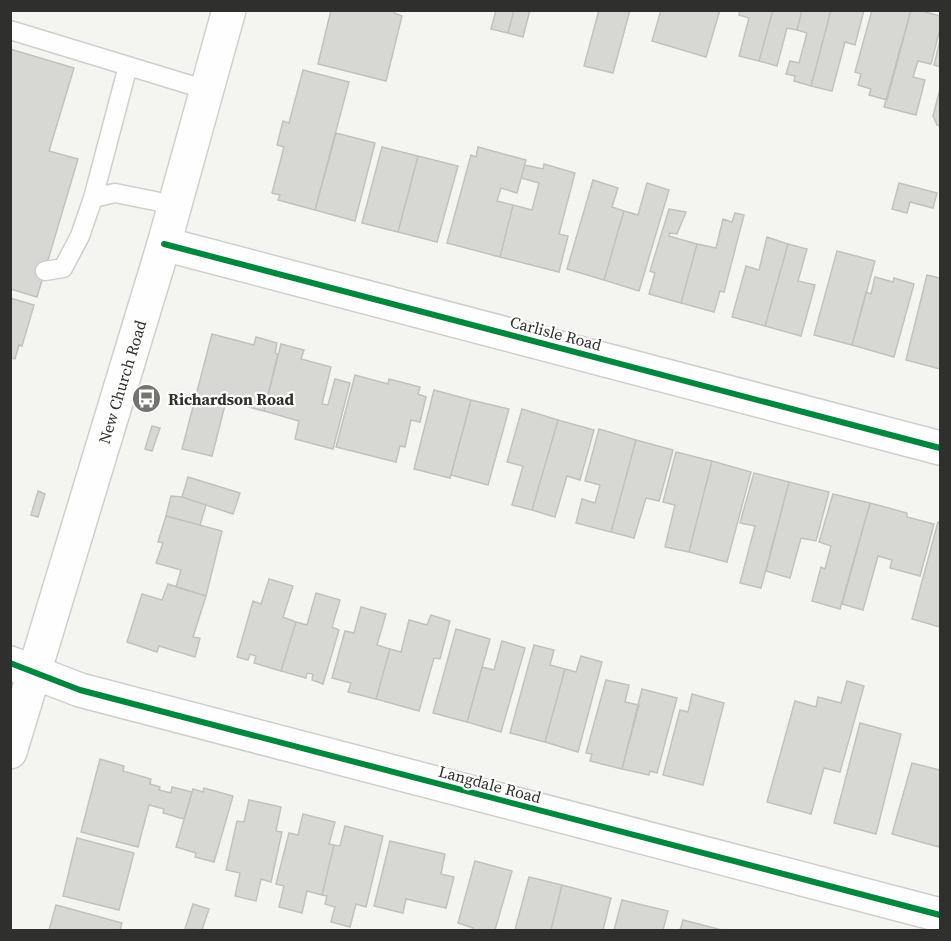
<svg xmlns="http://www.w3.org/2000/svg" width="951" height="941" viewBox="0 0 951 941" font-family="'Source Serif 4',serif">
<rect width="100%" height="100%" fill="#f4f5f0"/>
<path fill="#d7d8d4" stroke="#c1c2be" stroke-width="1.5" d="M331 10H394V13L402 16 386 81 318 64Z
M496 10H514L508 33 491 29Z
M514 10H530L523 37 508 33Z
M599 10H630L613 73 584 66Z
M661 10H720L706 57 652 41Z
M740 10H773L759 61 739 56 749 18 739 15Z
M773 10H802L797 30 787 28 777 66 759 61Z
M802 10H831L811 86 794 81 795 76 786 74 790 61 799 63 807 33 797 30Z
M831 10H864L855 45 845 42 832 91 811 86Z
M872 10H911L887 100 869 95 871 89 858 85 861 74 855 72Z
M911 10H919L940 16V29L931 64 918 61 913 77 925 80 916 115 884 107Z
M940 40V67L934 65Z
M10 49 74 68 49 151 78 159 37 297 10 289Z
M303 70 349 82 315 210 278 200 280 195 272 193 284 147 277 145 283 121 289 123Z
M940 89V126L937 125 933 116Z
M336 133 375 143 355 221 315 210Z
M382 147 418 156 398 232 362 223Z
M478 147 526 160 517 193 501 188 497 201 513 205 500 257 447 243 471 155 476 157Z
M418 156 458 166 437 242 398 232Z
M544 164 575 173 559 234 568 236 559 272 500 257 513 205 532 210 539 183 521 178 525 165 543 169Z
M593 180 618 188 612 207 624 211 604 280 567 269Z
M647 183 669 190 639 291 604 280 624 211 638 215Z
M899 183 937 193 933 208 910 202 907 213 892 209Z
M669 209 686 212 677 234 670 233 669 236 697 244 681 303 649 294 655 273 650 271Z
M735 213 744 215 724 292 720 291 714 312 681 303 697 244 716 248 723 219 732 222Z
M767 237 788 244 765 326 732 317 746 266 759 270Z
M788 244 807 249 798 281 815 285 801 336 765 326Z
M837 251 875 261 852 345 814 335Z
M927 275 940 278V369L906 360Z
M875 277 893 282 894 278 914 284 894 357 852 345 866 292 871 294Z
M10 298 34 305 22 346 19 345 15 359 10 358Z
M212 334 254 345 256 337 277 343 275 353 278 354 264 411 226 401 212 456 182 449Z
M281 344 304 350 301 359 331 367 322 404 328 405 335 379 350 383 333 449 295 439 299 421 264 411Z
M355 375 388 384 389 379 420 387 418 394 426 397 420 422 411 420 405 447 400 446 396 462 336 447Z
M434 390 471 400 450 478 414 469Z
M471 400 509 409 488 485 451 475Z
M522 409 558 420 532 510 512 505 523 466 507 462Z
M558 420 594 430 580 480 567 476 555 517 532 510Z
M152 426 160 428 152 451 145 449Z
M599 429 636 440 611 532 576 523 582 499 595 503 600 485 585 481Z
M636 440 673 450 659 501 646 498 634 538 611 532Z
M676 452 712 461 689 552 665 547 675 505 663 502Z
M712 461 751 472 727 562 689 552Z
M754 473 789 482 761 588 740 583 755 526 740 523Z
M188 477 240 493 233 514 182 497Z
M789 482 829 492 816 541 801 538 790 578 766 571Z
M38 491 45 494 38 517 31 515Z
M833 494 870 503 840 609 812 601 821 567 825 569 831 546 819 542Z
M171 496 182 497 206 505 200 525 166 516Z
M870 503 907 513V517L934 524 920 576 890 568 892 560 878 556 863 610 842 604Z
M166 516 222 531 206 596 176 587 181 570 156 563 163 543 158 542Z
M938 522H940V627L912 619Z
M269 579 293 586 283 617 296 622 281 671 254 663 256 656 250 654 248 660 237 657 253 601 261 604Z
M168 584 206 596 193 637 200 638 195 657 159 646 157 652 127 642 142 594 162 600Z
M316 593 340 600 332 627 339 630 323 684 312 680 313 674 307 673 306 678 281 671 296 622 307 625Z
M361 607 386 614 377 645 390 649 376 699 348 692 351 683 332 678 345 631 354 633Z
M431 615 450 621 440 659 434 658 419 711 376 699 390 649 401 652 409 620 427 625Z
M456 629 490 639 467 722 433 713Z
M502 641 525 648 501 732 467 722 482 667 494 670Z
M534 645 554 650 550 665 565 669 545 742 510 733Z
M581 656 602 662 578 752 545 742 565 669 576 672Z
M606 680 629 685 625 702 639 705 622 769 590 761 592 754 586 753Z
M847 681 864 686 840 772 824 768 811 814 767 802 795 701 816 707 818 697 841 703Z
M642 689 677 698 657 773 650 771 649 775 622 769Z
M692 694 724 703 703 785 663 775 680 710 688 712Z
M860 723 901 734 876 834 834 823Z
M100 759 124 766 123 771 151 779 150 784 160 787 159 790 171 793 172 787 192 792 184 819 163 813 164 809 149 805 138 847 81 832Z
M912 763 940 770V842L939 847 892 834Z
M204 788 233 796 214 862 195 857 196 853 176 847 193 789 203 792Z
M249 800 281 807 276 831 282 832 271 882 261 879 256 901 235 896 240 873 226 870 237 821 244 822Z
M303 814 335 822 329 844 334 845 322 895 307 891 302 913 279 907 284 886 276 884 289 833 298 835Z
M345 826 383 836 366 907 356 904 350 927 331 922 335 907 325 904 327 896 322 895 334 845 340 846Z
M77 838 134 853 119 910 63 896Z
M390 841 445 854 441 874 454 877 446 908 406 899 403 913 374 906Z
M475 861 512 871 495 930H472L473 928 458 923Z
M529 877 562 885 551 930H515Z
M562 885 611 898 603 930H551Z
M622 900 668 911 663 930H614Z
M193 904 209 909 202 930 185 929Z
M56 905 122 923 120 930H49Z
M683 920 722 930H680Z"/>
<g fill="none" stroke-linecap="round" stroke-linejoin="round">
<defs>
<path id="service" d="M10 30 207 90
M93 198 128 66
M45 271 63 268 80 236 93 198 115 193 175 205"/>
<path id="minor" d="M164 244 940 448
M10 663 80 690 940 915"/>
<path id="secondary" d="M10 752 164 244 229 10"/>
</defs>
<use href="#service" stroke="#cfd0cc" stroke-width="21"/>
<use href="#minor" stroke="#cfd0cc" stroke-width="36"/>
<use href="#secondary" stroke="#cfd0cc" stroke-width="36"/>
<use href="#service" stroke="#fdfefd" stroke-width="18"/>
<use href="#minor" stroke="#fdfefd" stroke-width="33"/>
<use href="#secondary" stroke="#fdfefd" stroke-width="33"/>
<defs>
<path id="cycleway" d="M164 244 940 448
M10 663 80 690 940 915"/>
</defs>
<use href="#cycleway" stroke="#fffffe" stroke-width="10"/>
<use href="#cycleway" stroke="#00873e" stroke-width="6"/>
</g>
<defs>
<symbol id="bus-disc" viewBox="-11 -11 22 22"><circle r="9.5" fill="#747471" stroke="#fffffe"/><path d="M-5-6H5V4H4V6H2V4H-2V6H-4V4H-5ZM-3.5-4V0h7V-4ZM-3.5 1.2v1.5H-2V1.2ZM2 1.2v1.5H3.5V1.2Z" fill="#fff"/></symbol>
</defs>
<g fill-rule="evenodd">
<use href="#bus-disc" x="130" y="382" width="33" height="33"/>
</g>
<g text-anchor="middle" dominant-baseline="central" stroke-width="4.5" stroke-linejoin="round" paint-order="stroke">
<g font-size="16" fill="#2f2f2d" stroke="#fffffe">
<text transform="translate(556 333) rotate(15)">Carlisle Road</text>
<text transform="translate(122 382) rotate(-73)">New Church Road</text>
<text transform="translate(490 784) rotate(15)">Langdale Road</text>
</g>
<g font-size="16" font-weight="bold" fill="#2f2f2d" stroke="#fffffe" text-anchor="start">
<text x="168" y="399">Richardson Road</text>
</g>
</g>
<rect width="951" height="941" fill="none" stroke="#2f2f2d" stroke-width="24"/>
</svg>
